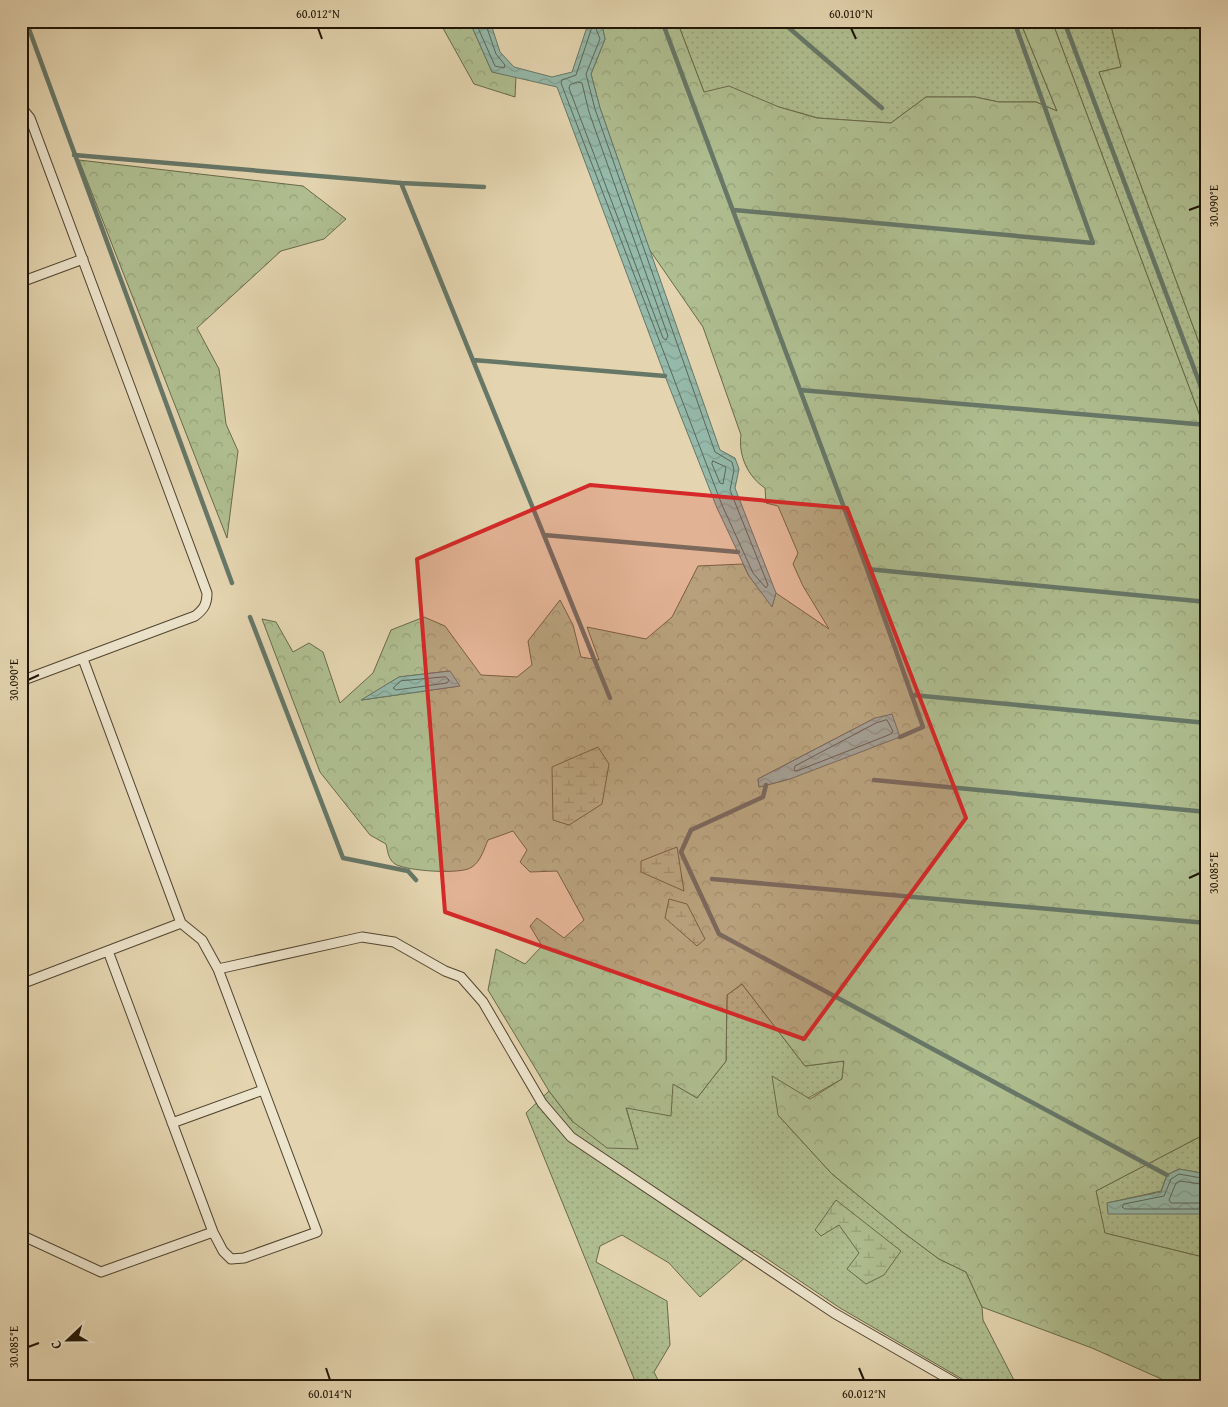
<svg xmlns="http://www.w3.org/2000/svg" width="1228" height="1407" viewBox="0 0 1228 1407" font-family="'Gentium Book Plus',serif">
<defs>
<pattern id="grass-dots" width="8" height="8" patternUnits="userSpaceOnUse" patternTransform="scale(1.25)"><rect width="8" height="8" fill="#afbe90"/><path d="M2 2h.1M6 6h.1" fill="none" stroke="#96a27b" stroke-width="1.8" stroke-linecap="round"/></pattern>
<pattern id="forest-crowns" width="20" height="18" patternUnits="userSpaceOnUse" patternTransform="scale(1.25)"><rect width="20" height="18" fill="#afbe90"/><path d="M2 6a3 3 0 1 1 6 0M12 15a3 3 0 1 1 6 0" fill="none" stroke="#96a27b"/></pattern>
<pattern id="wetland-marsh" width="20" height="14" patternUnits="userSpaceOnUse" patternTransform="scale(1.25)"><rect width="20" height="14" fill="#afbe90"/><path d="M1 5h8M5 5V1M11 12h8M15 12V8" fill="none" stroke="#96a27b"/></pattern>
<pattern id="water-waves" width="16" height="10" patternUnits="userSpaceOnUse" patternTransform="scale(1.25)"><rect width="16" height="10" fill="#95b9aa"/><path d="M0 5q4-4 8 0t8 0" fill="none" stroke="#809e91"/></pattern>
</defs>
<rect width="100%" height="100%" fill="#e4d5b0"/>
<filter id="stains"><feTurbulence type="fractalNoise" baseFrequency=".004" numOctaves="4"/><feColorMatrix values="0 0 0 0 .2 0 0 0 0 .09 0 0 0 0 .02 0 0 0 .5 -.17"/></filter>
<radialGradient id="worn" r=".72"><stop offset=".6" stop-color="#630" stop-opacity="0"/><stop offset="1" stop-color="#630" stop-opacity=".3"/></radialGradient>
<path fill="url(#grass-dots)" stroke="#686a4a" d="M677 21H1020L1057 111 1036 102H999L975 97H926L891 123 818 118 779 107 704 92Z
M1052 21H1110L1121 67 1099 72 1207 364V435Z
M742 984 805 1066 844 1061 842 1079 778 1115 832 1174 904 1233 939 1259 966 1272 982 1307 983 1320 1017 1386H974L840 1308 754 1250 700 1297 669 1263 622 1235 600 1246 596 1262 667 1301 670 1345 654 1372 661 1386H637L526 1113 549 1091 572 1121 638 1149 626 1107 672 1083 697 1098 726 1061 727 995Z
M1207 1133V1174L1179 1169 1167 1175 1161 1191 1107 1203 1207 1214V1258L1104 1233 1096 1191Z
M1207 1381V1386H1166L1168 1382Z"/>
<path fill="url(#forest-crowns)" stroke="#686a4a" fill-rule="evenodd" d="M439 21H476L473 29 492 72 516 76 515 97 474 84Z
M601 21H677L704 92 729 86 779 107 817 118 891 123 926 97H975L999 102H1036L1057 111 1020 21H1052L1207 435V1133L1096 1191 1105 1233 1207 1258V1381L1168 1382 1092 1348 982 1307 966 1272 939 1259 904 1233 832 1174 778 1115 772 1076 810 1099 842 1079 844 1061 805 1066 742 984 727 995 726 1061 697 1098 673 1084 671 1116 626 1108 638 1149 607 1148 572 1121 549 1091 488 990 496 949 525 964 542 946 530 926 537 918 564 938 584 920 557 871 530 872 520 862 527 850 513 831 488 840C484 849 481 861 472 867 462 875 406 871 395 864 388 859 388 852 386 844L370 835 320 772 262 619 276 622 293 652 309 643 323 652 340 703 373 673 391 630 424 617 445 626 481 675 517 677 532 665 528 641 560 600 573 625 581 657 599 660 587 627 646 639 672 617 698 566 743 564 749 576 772 606 776 593 829 629 803 586 793 564 798 553 778 506 766 503 765 488C748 477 738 455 741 435L703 327 649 249 600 108 591 74 605 39ZM449 671 459 686 362 700 399 677ZM875 718 790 779 759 787 758 779Z
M1110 21H1207V364L1099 72 1121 67Z
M79 160 303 186 346 219 324 239 281 251 197 328 219 369 226 424 238 451 227 538Z"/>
<path fill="url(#wetland-marsh)" stroke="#686a4a" d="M598 747 609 764 602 804 569 825 553 820 552 767Z
M677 847 684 891 641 872V861Z
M669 899 687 904 705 939 697 946 665 918Z
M836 1200 901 1251 884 1275 866 1284 847 1269 859 1253 839 1225 821 1236 815 1230Z"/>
<path fill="url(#water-waves)" stroke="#667768" d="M478 21H490L500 52 514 67 552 77 572 72 587 27 585 21H601L605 39 591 74 600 108 720 450 735 458 739 469 735 488 776 593 772 607 749 576 717 508 665 376 557 87 492 72 473 29Z
M450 671 460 686 361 700 399 677Z
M892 714 900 737 790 779 759 787 758 779 875 718Z
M1179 1169 1207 1174 1206 1214H1108L1107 1203 1161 1192 1167 1175Z"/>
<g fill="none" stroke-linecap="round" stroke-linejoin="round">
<path stroke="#5a6758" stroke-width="1" d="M482 24 486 25 496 54 505 65 504 68 495 66 479 30Z
M595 26 600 39 586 74 595 109 715 452 732 462 734 470 730 490 768 585 766 588 753 573 722 505 561 83 562 80 576 75 592 27Z
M578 82 582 83 589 112 668 336 666 340 663 338 569 88 570 85Z
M713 461 726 467 723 484 720 483 712 464Z
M446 677 449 680 447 683 396 690 393 688 401 681Z
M887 720 893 731 891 734 797 771 794 770 795 766 876 723Z
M1207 1179 1179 1174 1171 1179 1164 1196 1124 1204 1122 1207 1125 1209H1207
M1207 1185 1180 1181 1176 1183 1169 1200 1171 1203H1207"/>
<path stroke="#667768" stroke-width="4.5" d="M26 21 232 583
M662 21 867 569 923 727 900 737
M781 21 882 108
M1064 21 1207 403
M74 155 401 183 484 187
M401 183 610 698
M734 210 1093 243 1014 21
M473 360 665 376
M800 390 1207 425
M544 535 738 552
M867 569 1207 602
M250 617 343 858 408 871 416 880
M912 695 1207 723
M874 780 1207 812
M766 785 763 797 691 830 681 852 719 934 1167 1175
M712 879 1207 923"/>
<defs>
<path id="lane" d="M21 107 30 118 207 593C207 604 204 609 195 616L21 681
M21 282 83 259
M83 659 181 923 202 940 218 969 317 1232 244 1258 231 1259 223 1251 213 1232
M218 969 362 937 394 942 445 971 461 977 483 1002 542 1103 571 1137 834 1313 961 1386
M21 984 181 923
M172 1123 263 1090
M21 1235 101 1272 213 1232 108 951"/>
</defs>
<use href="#lane" stroke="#514530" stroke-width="11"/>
<use href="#lane" stroke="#ede4cc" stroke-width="9"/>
</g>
<path fill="#d62828" fill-opacity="0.2" stroke="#d62828" stroke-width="4" stroke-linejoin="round" d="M590 485 847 508 966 818 804 1039 445 912 417 559Z"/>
<path fill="none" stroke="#201505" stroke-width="2" d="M318 28 322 39M851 28 856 39M1189 210 1200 206M28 680 39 675M1189 878 1200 873M28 1347 39 1343M326 1368 330 1380M859 1368 864 1380"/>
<rect width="1228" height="1407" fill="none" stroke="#e4d5b0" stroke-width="55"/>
<g transform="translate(68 1340) rotate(248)" stroke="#ede4cc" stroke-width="4" paint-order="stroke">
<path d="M0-4L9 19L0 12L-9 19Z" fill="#201505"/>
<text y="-8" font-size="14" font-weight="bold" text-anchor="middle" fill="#201505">С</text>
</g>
<rect x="28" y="28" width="1172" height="1352" fill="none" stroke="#201505" stroke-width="2"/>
<g font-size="12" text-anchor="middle" fill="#201505">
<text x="318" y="18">60.012°N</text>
<text x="851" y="18">60.010°N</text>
<text transform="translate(1214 206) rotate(-90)" y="4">30.090°E</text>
<text transform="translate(14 680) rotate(-90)" y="4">30.090°E</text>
<text transform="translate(1214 873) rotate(-90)" y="4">30.085°E</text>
<text transform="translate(14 1347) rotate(-90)" y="4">30.085°E</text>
<text x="330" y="1398">60.014°N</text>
<text x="864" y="1398">60.012°N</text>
</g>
<rect width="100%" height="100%" filter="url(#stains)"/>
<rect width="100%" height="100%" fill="url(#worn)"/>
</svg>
